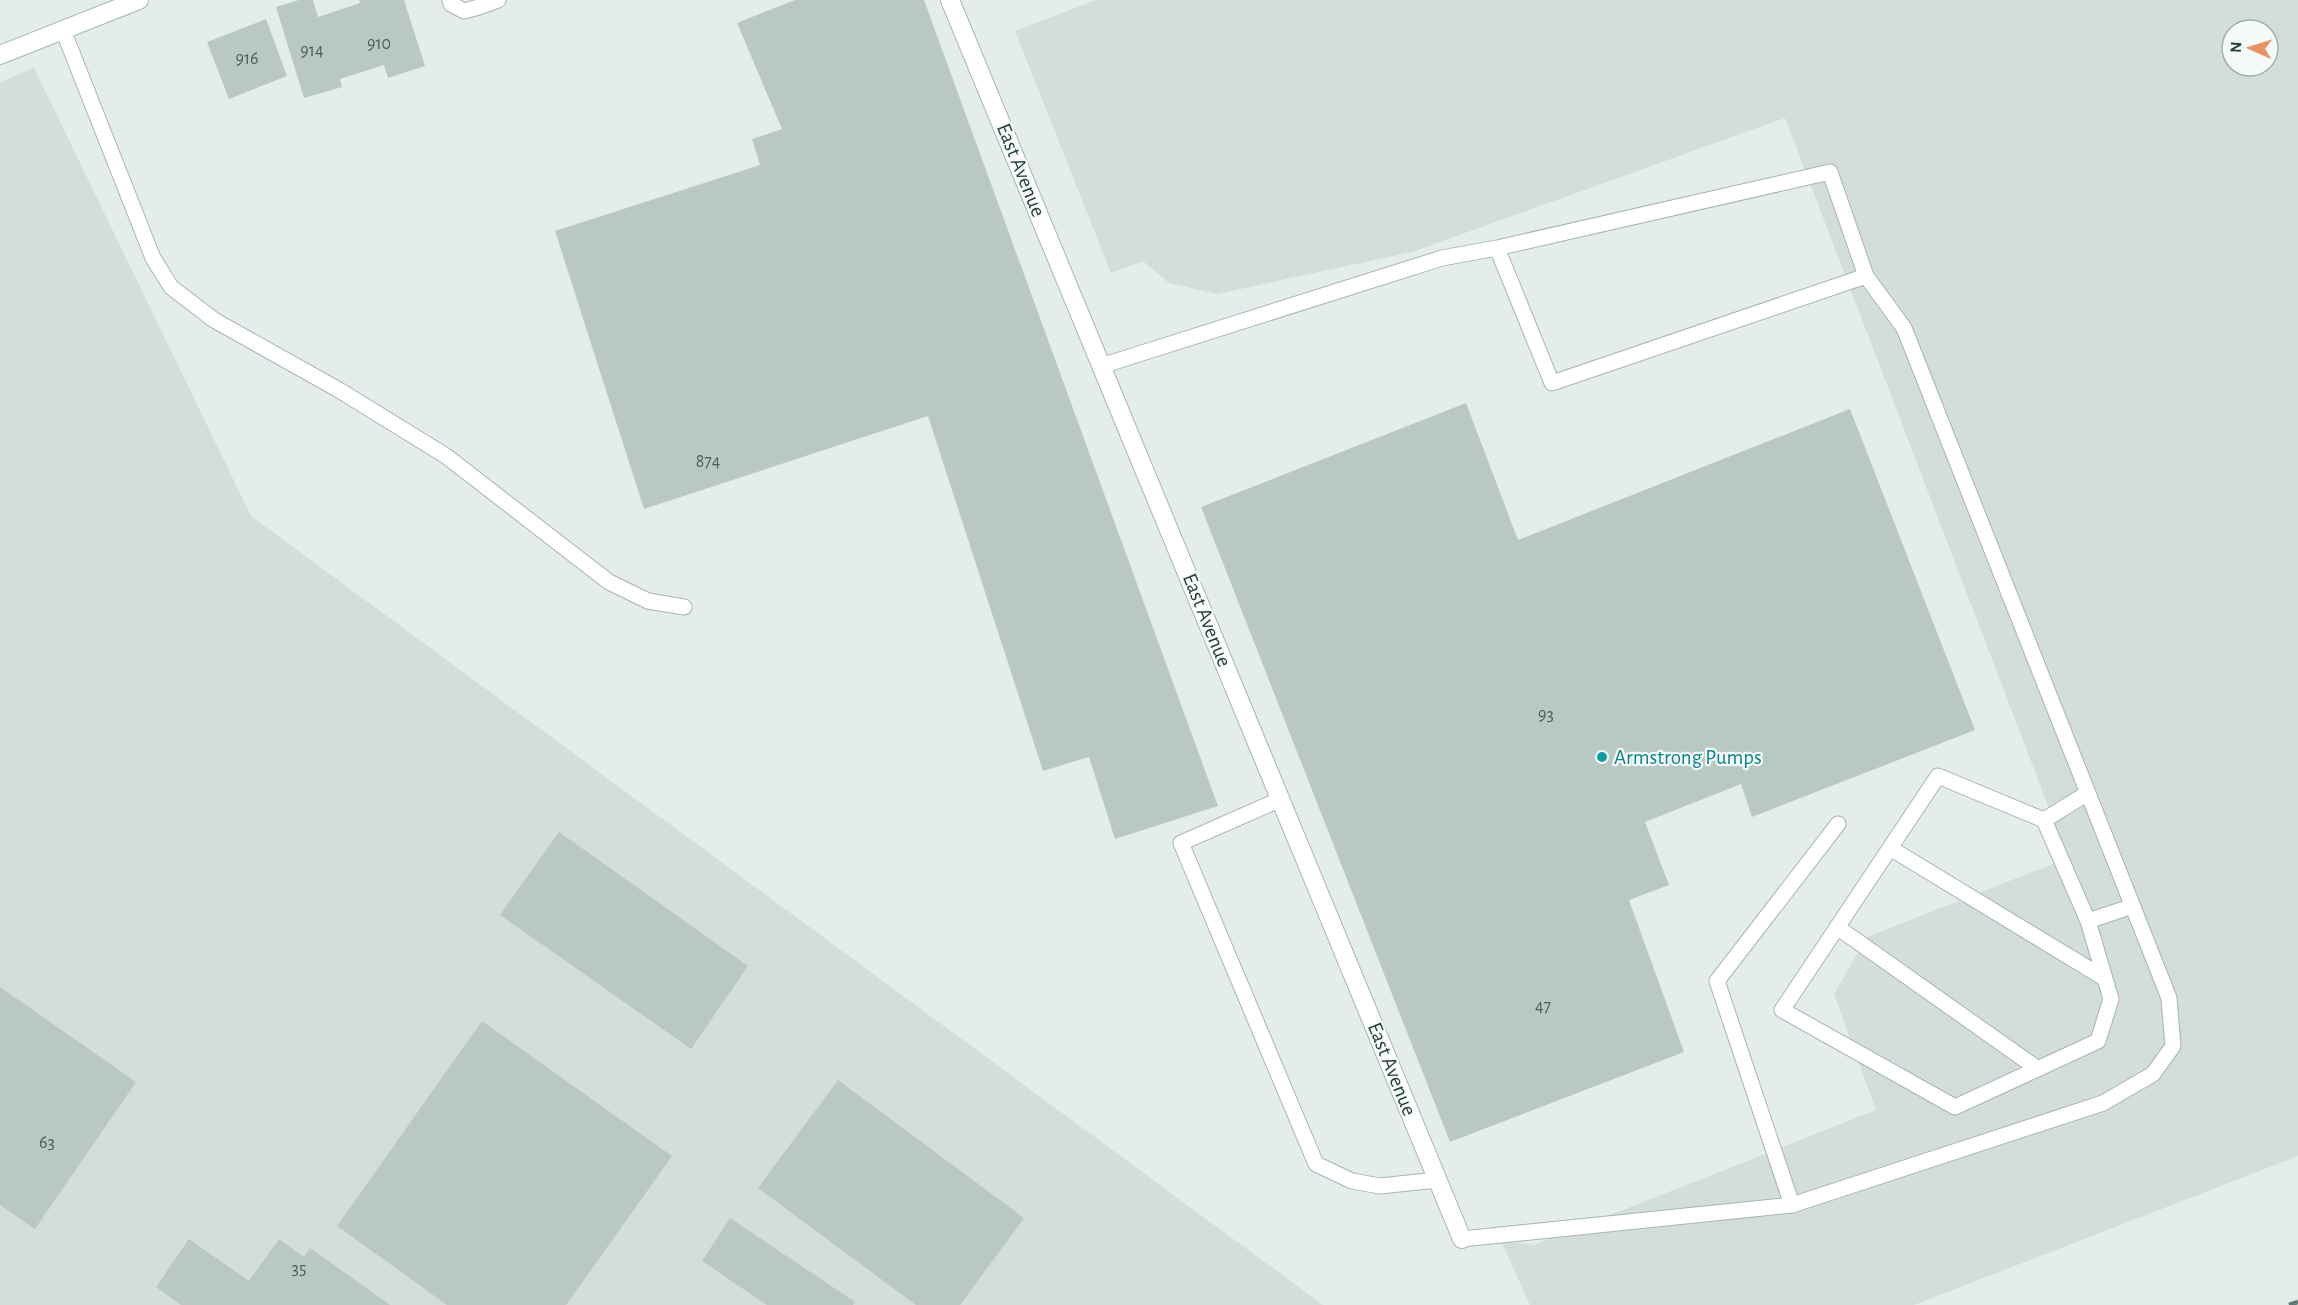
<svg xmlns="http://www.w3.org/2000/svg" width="2298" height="1305" viewBox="0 0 2298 1305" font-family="'Alegreya Sans',sans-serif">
<rect width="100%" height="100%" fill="#e4edea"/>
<path fill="#d3ddd9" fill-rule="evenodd" d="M1096 0H2298V1156L1914 1305H1530L1501 1241 1534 1245 1876 1110 1834 994 1867 937 2068 858 1785 118 1412 252 1217 294 1169 283 1143 261 1111 273 1015 31ZM2232 30H2268V66H2232Z
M34 68 251 516 1323 1305H0V82Z"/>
<path fill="#bac8c3" d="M299 0H313L318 17 360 3 359 0H404L425 66 388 78 384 65 340 79 342 87 304 98 276 7Z
M795 0H924L1218 806 1115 839 1089 757 1043 771 928 416 644 509 555 231 760 165 752 139 782 129 737 23Z
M266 19 287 76 229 99 207 42Z
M1466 403 1518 540 1850 409 1975 730 1752 817 1741 784 1645 822 1669 885 1629 900 1684 1052 1450 1142 1201 507Z
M559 832 748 966 691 1049 500 915Z
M0 987 136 1082 35 1229 0 1205Z
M482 1021 672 1156 566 1305H447L337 1226Z
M838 1080 1024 1218 960 1305H916L758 1188Z
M730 1218 855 1302 853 1305H767L702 1261Z
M189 1239 249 1281 279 1239 304 1257 310 1248 390 1305H181L156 1287Z"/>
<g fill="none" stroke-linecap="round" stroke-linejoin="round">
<defs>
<path id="lane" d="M450 0 451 4 464 11 479 7 498 0
M63 30 153 258 171 287 214 320 339 390 446 456 609 582 648 601 684 607
M1101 366 1442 258 1497 248 1830 172 1866 276 1552 383 1497 248
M2088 793 2044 820 1938 776 1782 1010 1955 1107 2098 1041 2111 999 2088 921 2133 906
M1281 799 1181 843 1316 1164 1352 1181 1380 1186 1437 1180
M2044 820 2088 921
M1890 848 2104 978
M1837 927 2038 1069
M1792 1205 1717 981 1838 824
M1462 1239 1792 1205 2103 1103 2153 1074 2173 1046 2169 998 1904 328 1866 276"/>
<path id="street" d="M950 0 1462 1239"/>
<path id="secondary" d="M0 55 139 0"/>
</defs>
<use href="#lane" stroke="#a7b5b2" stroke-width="17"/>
<use href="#street" stroke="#a7b5b2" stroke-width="20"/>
<use href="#secondary" stroke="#a3b8b3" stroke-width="20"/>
<use href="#lane" stroke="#fff" stroke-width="15"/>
<use href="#street" stroke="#fff" stroke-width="18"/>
<use href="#secondary" stroke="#fff" stroke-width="18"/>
<path stroke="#5f7975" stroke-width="4.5" stroke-dasharray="12 6" stroke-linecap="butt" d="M2289 1305 2298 1302"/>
</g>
<circle fill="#0f9aa8" stroke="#f5faf8" stroke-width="2" cx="1602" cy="757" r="6"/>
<g text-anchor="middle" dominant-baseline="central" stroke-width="4.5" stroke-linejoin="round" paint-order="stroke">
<g font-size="18" fill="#4a605c">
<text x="379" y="44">910</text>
<text x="312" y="51">914</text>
<text x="247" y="59">916</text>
<text x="708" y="462">874</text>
<text x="1546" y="715">93</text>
<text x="1543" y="1007">47</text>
<text x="47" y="1143">63</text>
<text x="299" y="1269">35</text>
</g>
<g font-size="21" fill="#243e3a" stroke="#f5faf8">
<text transform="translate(1021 170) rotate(68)">East Avenue</text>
<text transform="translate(1207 620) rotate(68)">East Avenue</text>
<text transform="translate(1392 1069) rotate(68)">East Avenue</text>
</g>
<g font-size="21" fill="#0d838f" stroke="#f5faf8" text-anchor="start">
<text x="1614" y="757">Armstrong Pumps</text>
</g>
</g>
<g transform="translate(2250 48) rotate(273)"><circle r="28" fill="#f5faf8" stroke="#a1afac" stroke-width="1.5"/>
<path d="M0-4.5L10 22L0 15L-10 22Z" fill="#eb9264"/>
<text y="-9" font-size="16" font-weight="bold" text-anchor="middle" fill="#243e3a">N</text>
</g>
</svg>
